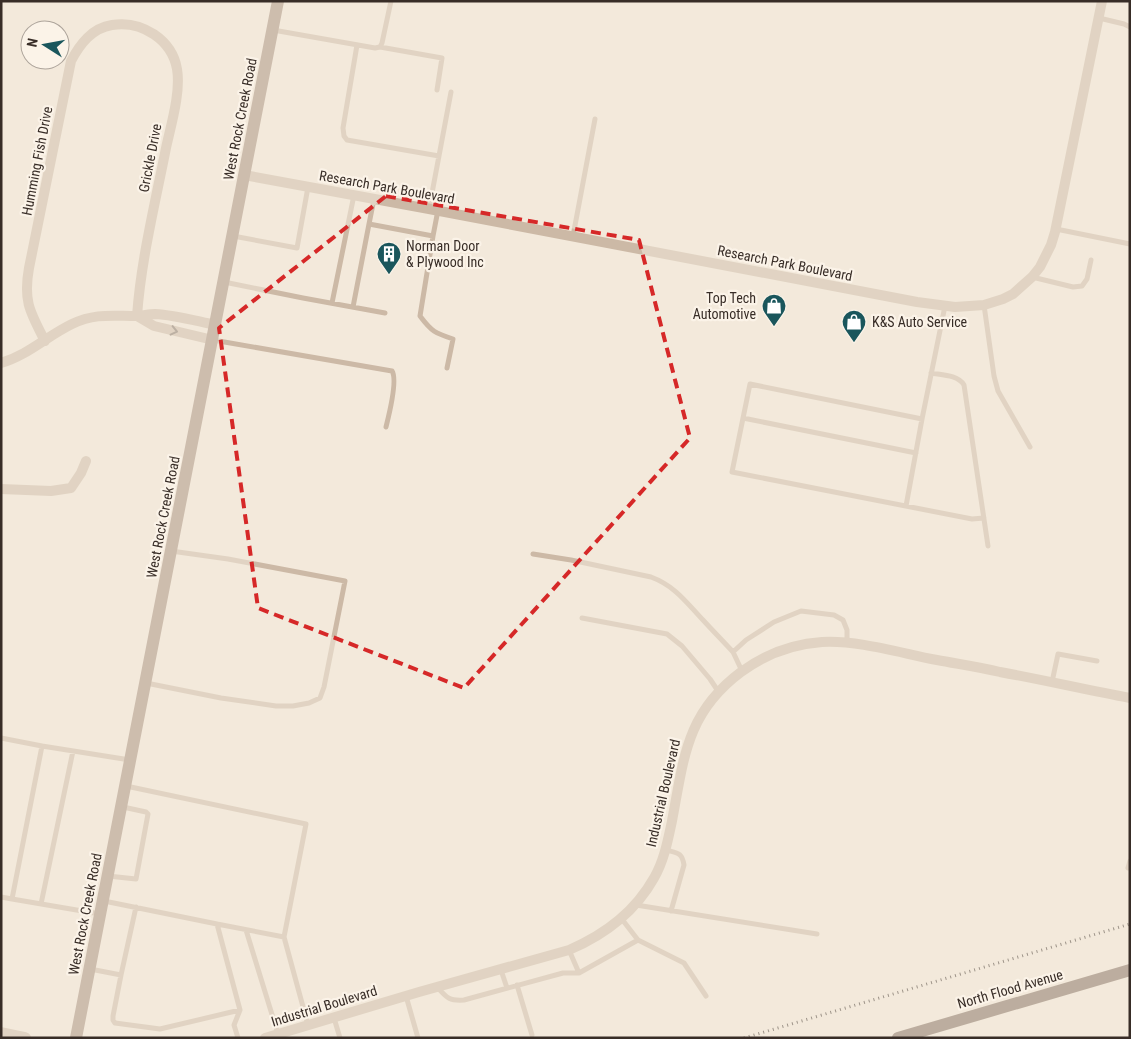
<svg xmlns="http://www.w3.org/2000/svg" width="1131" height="1039" viewBox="0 0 1131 1039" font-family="'Roboto Condensed',sans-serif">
<rect width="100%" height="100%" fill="#f3e9db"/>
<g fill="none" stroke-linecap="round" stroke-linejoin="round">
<path stroke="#ccb9a6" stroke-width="5" d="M1099 18 1124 24 1130 27
M273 30 375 48 380 47 382 43 391 1
M357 45 343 128 344 136 347 140 439 156
M380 47 442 58 437 90
M429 209 451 92
M369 224 374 199
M1056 229 1130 244
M233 236 297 248 308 187
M433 236 438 210
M573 236 595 119
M1032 277 1073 287 1082 286 1087 279 1091 260
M224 282 303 298 385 313
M332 303 354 195
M984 305 994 376 998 391 1030 447
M945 306 922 419 750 384 732 472 972 519 984 518
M353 307 369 224 433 236 420 316C432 332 435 333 453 339L447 368
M213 340 392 371C398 380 389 415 386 427
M931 373C942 375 958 375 964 385L988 546
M743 418 916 453
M906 506 922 419
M533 554 571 560 651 577C675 586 686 602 703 620 713 631 723 641 733 652
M582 618 667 634 682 646 710 679 718 691
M742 671 733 652 746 640 774 622 801 611 834 615 843 620 847 630V643
M1052 682 1058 654 1097 661
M146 683 221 698 276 706H293L309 703 320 698 324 687 345 581 228 559 171 551
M1 738 42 746
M126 786 306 824 284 937
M666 850C677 853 682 852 684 865L671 911
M1128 868 1130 861
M108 876 136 879 148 814 146 812 123 807
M1 897 12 899
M104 901 217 924 240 1010 234 1025 238 1038
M41 904 73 751
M636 905 817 934
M100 914 12 899 42 746 130 760
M621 918 638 940 684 963 706 996
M217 924 284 937 308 1025
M246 930 278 1034
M569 950 579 973 638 940
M90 969 121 975 136 907
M501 970 507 988
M121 975 113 1016V1020L115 1023 160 1029 240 1010
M517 985 532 1035
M437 987C447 998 449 1001 464 1000L563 973H579
M406 996 418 1038
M334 1018 340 1038"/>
<path stroke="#ccb9a6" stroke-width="10" d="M244 175 429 209 917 302 955 307 984 305 1003 299 1013 294 1032 277 1040 267 1051 245 1055 232 1102 1
M137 316 154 326 213 340
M45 341C30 312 23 301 29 268L71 61C80 44 92 28 112 25 142 20 172 40 177 69 181 92 171 125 166 148 155 204 141 260 137 316
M1 363C28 355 47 336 72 324 95 313 112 316 136 316 142 316 149 314 155 314 175 315 196 321 216 325
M1 489 51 491 71 488 81 473 86 461
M265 1038 419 992 569 950C604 935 635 912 654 878 664 861 668 840 672 821 684 758 686 713 741 672 764 655 793 644 822 642 859 640 900 653 937 660 958 664 979 667 1000 672 1044 680 1087 690 1130 698"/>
<path stroke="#ccb9a6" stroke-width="12" d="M1 1033 25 1038"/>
<path stroke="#a08777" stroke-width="12" d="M76 1038 278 1"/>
<path stroke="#7b6557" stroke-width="12" d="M898 1038 1130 970"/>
<path stroke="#382d27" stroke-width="3" stroke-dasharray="1 4" stroke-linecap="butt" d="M744 1038 1130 924"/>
</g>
<defs><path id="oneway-chevron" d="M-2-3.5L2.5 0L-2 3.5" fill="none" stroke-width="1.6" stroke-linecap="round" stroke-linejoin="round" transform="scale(1.25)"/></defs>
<use stroke="#7b6c60" href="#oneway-chevron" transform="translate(174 331) rotate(13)"/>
<path d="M0 0H1131V1039H0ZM386 196 639 240 690 438 464 688 258 608 219 328Z" fill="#f3e9db" fill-opacity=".55" fill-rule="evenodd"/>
<path fill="none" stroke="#d62828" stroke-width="4" stroke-dasharray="10 6" stroke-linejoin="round" d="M386 196 639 240 690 438 464 688 258 608 219 328Z"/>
<defs>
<symbol id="building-pin" viewBox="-11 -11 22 30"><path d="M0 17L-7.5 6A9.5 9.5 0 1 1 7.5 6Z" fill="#1a565c" stroke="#fbf3e8"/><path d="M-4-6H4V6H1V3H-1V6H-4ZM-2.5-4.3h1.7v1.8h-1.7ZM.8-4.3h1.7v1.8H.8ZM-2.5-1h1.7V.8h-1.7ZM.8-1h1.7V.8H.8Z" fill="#fff"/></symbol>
<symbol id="shop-pin" viewBox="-11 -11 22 30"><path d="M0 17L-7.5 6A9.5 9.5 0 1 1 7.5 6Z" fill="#1a565c" stroke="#fbf3e8"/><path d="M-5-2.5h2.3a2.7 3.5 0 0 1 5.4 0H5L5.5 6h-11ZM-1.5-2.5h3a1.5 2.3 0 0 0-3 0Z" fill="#fff"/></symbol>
</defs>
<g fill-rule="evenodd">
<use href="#building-pin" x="375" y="240" width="28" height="38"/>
<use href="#shop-pin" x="760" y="292" width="28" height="38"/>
<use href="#shop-pin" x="840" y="308" width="28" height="38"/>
</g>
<g text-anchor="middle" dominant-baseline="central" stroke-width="4.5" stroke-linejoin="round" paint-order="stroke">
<g font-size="14" fill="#382d27" stroke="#fbf3e8">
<text transform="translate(240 119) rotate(-79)">West Rock Creek Road</text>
<text transform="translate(150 158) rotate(-79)">Grickle Drive</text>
<text transform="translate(37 161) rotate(-79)">Humming Fish Drive</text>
<text transform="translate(387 187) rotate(10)">Research Park Boulevard</text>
<text transform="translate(785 263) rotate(11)">Research Park Boulevard</text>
<text transform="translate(163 517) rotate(-79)">West Rock Creek Road</text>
<text transform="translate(663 793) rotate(-77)">Industrial Boulevard</text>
<text transform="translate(85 914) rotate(-79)">West Rock Creek Road</text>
<text transform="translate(1010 989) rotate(-16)">North Flood Avenue</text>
<text transform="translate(324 1006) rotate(-17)">Industrial Boulevard</text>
</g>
<g font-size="14" fill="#382d27" stroke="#fbf3e8" text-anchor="start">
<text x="406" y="246">Norman Door<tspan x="406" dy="16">&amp; Plywood Inc</tspan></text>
<text x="756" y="298" text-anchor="end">Top Tech<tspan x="756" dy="16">Automotive</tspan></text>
<text x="872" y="322">K&amp;S Auto Service</text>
</g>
</g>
<rect width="1131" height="1039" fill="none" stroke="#382d27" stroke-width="5"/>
<g transform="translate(45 45) rotate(281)"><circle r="24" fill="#fbf3e8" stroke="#ada49b"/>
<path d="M0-4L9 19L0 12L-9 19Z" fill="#1a565c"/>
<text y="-8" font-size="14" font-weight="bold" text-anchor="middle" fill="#382d27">N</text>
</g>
</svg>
